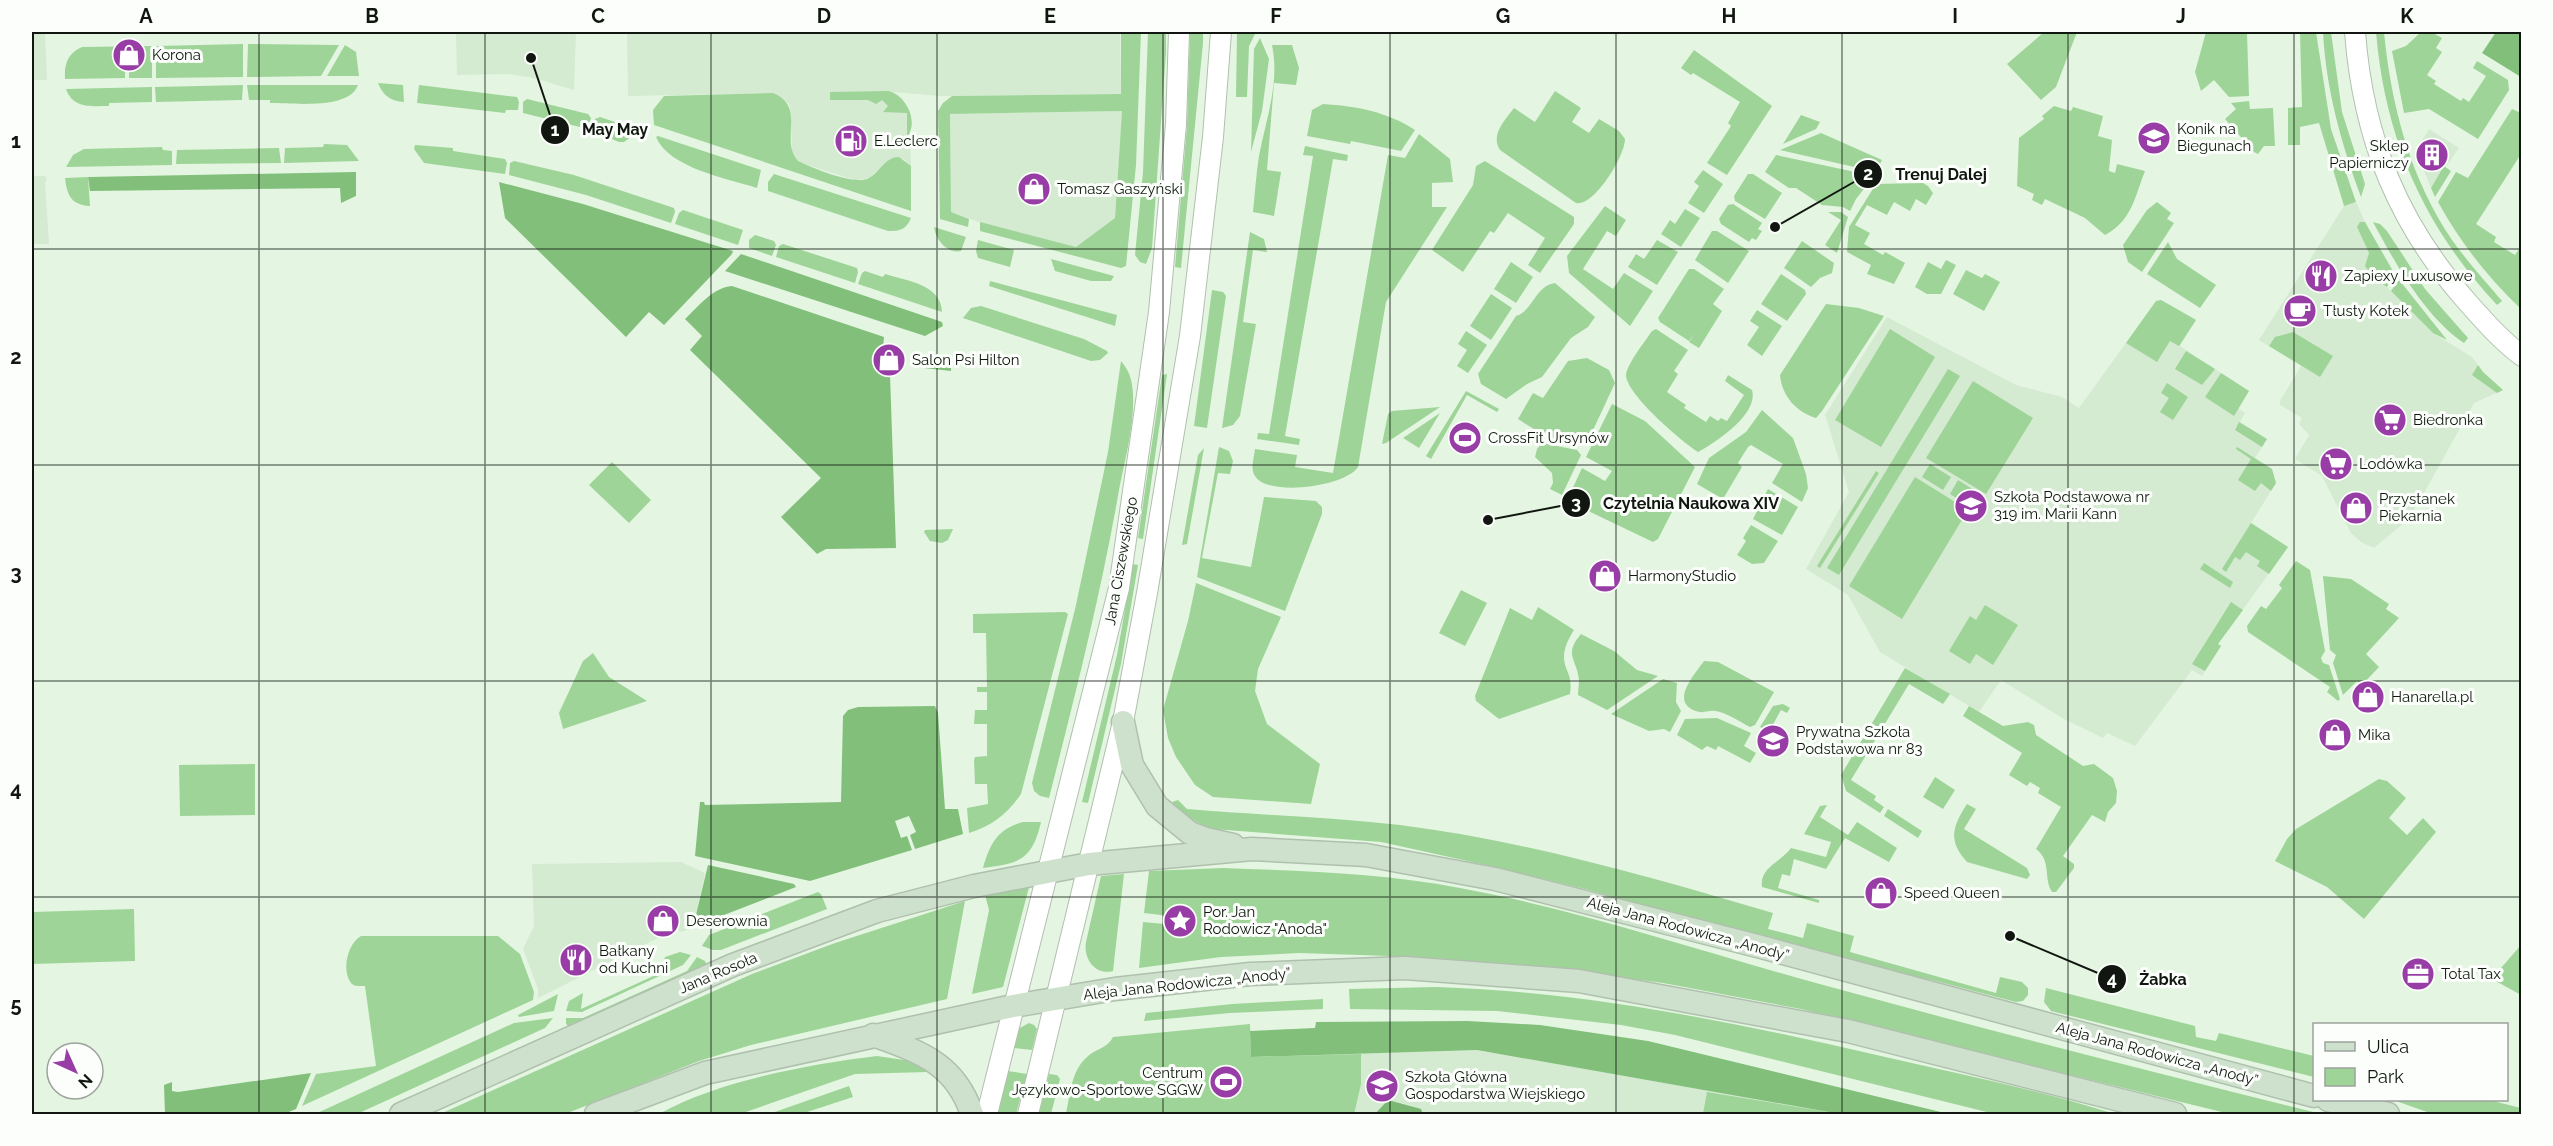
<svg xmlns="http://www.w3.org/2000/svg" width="2553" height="1146" viewBox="0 0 2553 1146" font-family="Raleway,sans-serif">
<rect width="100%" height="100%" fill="#e4f6e2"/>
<path fill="#d4ead1" d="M32 32H52L45 33 47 80H32Z
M576 32 574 90 534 78 508 74 457 75 456 34Z
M627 32H1120L1121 94 939 96 894 92 902 98 909 110 911 166 903 159H890L869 178 855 180 801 163 795 158 792 150 790 106 785 100 773 93 628 96Z
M1122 111 1115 218 1076 247 993 227 951 212 950 114Z
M2429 129 2459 148 2431 188 2416 151Z
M32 176H45L47 179 45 183 49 244H32Z
M2356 202 2365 222 2357 227 2369 253 2366 266 2369 273 2387 287 2433 333 2472 357 2483 372 2503 390 2474 403 2419 502 2405 522 2374 548 2361 542 2351 533 2322 476 2295 459 2309 435 2299 424 2302 418 2280 405V401L2301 366 2259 340 2344 206Z
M2161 300 2196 320 2180 346 2249 391 2238 408 2245 413 2240 422 2267 439 2255 458 2272 469 2276 483 2251 523 2288 547 2218 644 2221 646 2202 676 2192 670 2135 746 2107 733 2103 738 2064 719 2001 680 1979 712 1880 652 1848 595 1806 569 1849 492 1825 415 1887 317 2016 385 2062 397 2079 408 2156 301Z
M681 862 705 873 693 927 682 932 676 929 538 998V989L523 949 534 926 532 864Z
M1477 1050 1840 1114H1083L1162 1060Z"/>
<path fill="#9ed498" d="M1121 32H1141L1136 165 1126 266 1121 268 980 231V222L1076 247 1115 218 1122 111 950 114 951 212 969 219 968 227 940 219 938 111 943 103 952 96 1121 94Z
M1148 32H1166V52L1152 248 1146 264 1140 262 1135 255 1143 172Z
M1190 32H1203V43L1181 268 1175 267 1187 126Z
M1237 32H1256L1249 46 1247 97H1236Z
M2044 32H2077L2056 87 2041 100 2007 64Z
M2206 32H2247L2249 96 2229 97 2214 80 2201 91 2195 72Z
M2300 32H2316L2331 129 2356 202 2344 206 2319 123 2300 127V145H2288V108L2302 107Z
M2323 32H2331L2342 112 2365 184 2361 197C2341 143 2326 89 2323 32Z
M2376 32H2384C2391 105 2410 178 2452 240 2467 261 2485 281 2502 301L2497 305C2424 227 2385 139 2376 32Z
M2421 32H2431L2442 38 2436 48 2442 52 2427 75 2436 81 2434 84 2461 101 2463 98 2469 102 2486 76 2473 68 2477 61 2508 80 2509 90 2478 139 2429 109 2404 113 2392 51 2406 46Z
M1260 38 1269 59 1262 111 1251 152 1254 49Z
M243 44V77L156 78V46Z
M248 44 339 45 321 76 247 77Z
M345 45 356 52 359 76H327Z
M1272 45H1292L1299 68 1296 85 1274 83 1267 170 1281 172 1274 216 1253 212C1255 193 1256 174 1259 156 1266 119 1280 83 1272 45Z
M152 46V78H129V64L143 63 142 47 115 48 116 64H125V78L65 79C64 64 68 53 82 47Z
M1694 50 1772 106 1727 175 1707 163 1731 126 1728 123 1740 102 1693 73 1691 75 1681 68Z
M378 83 403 85 404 102C391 101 383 96 378 83Z
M243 85 242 100 156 102 155 87Z
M247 85H358C349 110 294 103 270 103V100H249Z
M419 85 517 97 519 102 518 110H506L505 113 417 103Z
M152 87V102L109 103V106C91 106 73 109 66 89Z
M888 91C907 96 919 122 907 137V113L883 112 888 106 882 100 876 104 868 100H830V92Z
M1555 91 1581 108 1572 122 1589 133 1599 119 1619 131 1625 139C1625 156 1594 207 1576 203L1500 150C1490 135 1505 120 1514 108L1535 122Z
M773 93C807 107 779 139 798 161 813 168 855 186 869 178 880 172 886 156 899 157L911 166V211L654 125 653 110 664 96Z
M527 99 588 114 591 118 588 129 523 113V102Z
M2249 101 2250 109 2273 108 2275 146H2264L2258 154 2254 152 2225 119 2236 109 2231 103Z
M1323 104C1356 106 1388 112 1415 130L1401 151 1351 141 1350 144 1307 136 1312 110Z
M2054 106 2071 111 2073 107 2103 116 2098 136 2112 140 2109 171 2115 173 2117 164 2145 171C2135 196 2132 221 2105 235L2085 218 2045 199 2042 205 2032 200 2034 194 2017 186 2019 138 2044 119 2042 116Z
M2512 109 2521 113V154L2476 224 2496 237 2494 242 2515 255 2521 246V309C2488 278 2460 242 2438 202L2456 172 2468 178Z
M1801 115 1820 122 1816 129 1783 144Z
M600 117 633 128 632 136 624 142H619L593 131 595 119Z
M1821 133 1882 160 1876 172 1780 150Z
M1419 134 1450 159 1453 182 1432 183V207H1447L1386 302 1358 467C1345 487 1267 497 1255 476 1250 469 1254 458 1255 449L1297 455 1295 467 1333 473 1388 155 1405 158Z
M658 136 761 170 757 188C726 178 669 168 656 137Z
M324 144 347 145 359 161 284 163 285 148 323 147Z
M415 145 453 148V151L505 159 507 163 505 174 424 163 414 149Z
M1305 146 1348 155 1347 161 1333 159 1285 436 1300 439 1299 445 1257 439 1258 433 1269 434 1313 156 1303 155Z
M162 147 163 150 172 151V165L66 167 73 155 84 149Z
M279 148 281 163 176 164 177 150Z
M1776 155 1874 176 1856 199 1850 211 1843 207 1822 205 1796 188H1789L1765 172Z
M514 161 574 175 674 208 675 212 671 223 586 195 509 175 510 163Z
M1485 161 1574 217V224L1540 273 1528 265 1545 238 1508 213 1494 233 1490 231 1463 272 1432 250 1473 185 1476 166Z
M2444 166 2451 171 2435 197 2431 188Z
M1703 170 1723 184 1704 213 1688 203 1699 186 1694 182Z
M774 174 911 218C906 230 900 231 888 231L768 191V182Z
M1748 174H1753L1782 193 1765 219 1735 201 1734 196Z
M88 177 90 206C71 205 67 195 65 178Z
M1923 183 1928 186 1933 193 1926 205 1916 199 1910 211 1894 202 1887 215 1867 205 1855 225 1870 233 1864 244 1883 255 1885 252 1905 263 1894 284 1867 274 1871 265 1847 252 1849 227 1876 184Z
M2157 202 2171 213 2167 219 2174 223 2142 272 2128 262 2123 245 2147 210Z
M1733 204 1762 223 1758 229 1762 231 1756 240 1752 238 1749 242 1721 224 1719 219 1728 205Z
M1605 206 1626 220 1616 236 1607 231 1583 269 1613 289 1624 273 1653 291 1630 326 1569 273 1567 256Z
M1685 209 1700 218 1681 247 1661 234 1670 220 1675 224Z
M683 210 743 230 738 245 675 224 679 213Z
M1828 212H1841L1848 217 1837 253 1825 245 1841 220Z
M2360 222H2365L2394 273 2387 287 2373 277 2365 266 2369 253 2357 227Z
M2373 222 2380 224 2387 231 2425 289 2468 338 2464 343C2425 317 2395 263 2373 222Z
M934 227 966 237 961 251C947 254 936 240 934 227Z
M1712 231H1717L1749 251 1728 283 1695 260Z
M1250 232 1264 239 1267 252 1253 250 1243 322 1256 324 1240 416 1233 425 1222 428Z
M755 235 774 241 776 245 772 256 749 248V240Z
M978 240 1014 250 1010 267 978 258 976 251Z
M1657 240 1678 252 1657 285 1628 267 1636 254 1644 259Z
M1802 241 1834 263 1832 273 1820 278 1811 287 1784 268Z
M2168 242 2177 259 2216 285 2200 308 2147 274Z
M783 244 857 268 858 272 855 283 776 257 779 246Z
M1051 259 1114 276 1111 281H1091L1055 271Z
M1946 260 1956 265 1941 294H1927L1915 287 1928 262 1941 269Z
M1511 262 1533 277 1516 303 1494 289Z
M1689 269H1694L1724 289 1713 304 1722 311 1699 348 1689 342 1695 333 1689 341 1660 322 1658 318Z
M1966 270 1982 278 1985 274 2000 282 1984 311 1953 294Z
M865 271 883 277 885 274C907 281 941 284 942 312L858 284 862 273Z
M1781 274 1805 290 1806 294 1787 321 1761 304Z
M990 281 1117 315 1115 326 989 286Z
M2398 281H2400L2447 340 2433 333 2391 291Z
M1555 283 1595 317 1588 327 1571 338 1542 377 1527 384 1506 399 1481 384 1478 374 1516 316C1533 311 1535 286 1555 283Z
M1212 290 1223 292 1226 296 1207 428 1194 426Z
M1491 294 1512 308 1491 340 1470 326Z
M2161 300 2196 320 2179 346 2170 341 2157 362 2126 343 2156 301Z
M1826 304 1859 308 1884 316 1822 411 1816 418C1796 412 1782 396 1780 375Z
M981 306 1084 339 1107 351 1108 353 1100 360 1091 361 963 318 971 308Z
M1757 310 1782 326 1762 356 1747 345 1759 327 1750 321Z
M1656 329 1688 350 1674 371 1678 374 1667 392 1686 405 1684 408 1706 422 1710 416 1718 421 1721 418 1727 421 1744 395 1725 381 1728 375 1752 390C1759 414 1716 442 1698 452 1681 441 1626 394 1626 375 1627 364 1646 340 1652 331Z
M1890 329 1935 357 1881 447 1835 420Z
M1466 331 1487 345 1468 373 1457 366 1467 350 1458 344Z
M2293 332 2333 356 2320 377 2269 346 2275 337Z
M2186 351 2215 369 2202 385 2175 369Z
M1587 358 1609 370 1615 383 1587 443C1561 445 1539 433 1518 419L1533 393 1543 398 1568 361Z
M1121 361C1127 368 1131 376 1132 385 1137 416 1125 459 1119 490 1101 594 1075 696 1049 798L1040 796 1034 791 1032 783 1076 605 1108 452Z
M2478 365 2483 372 2503 390 2497 393 2472 375Z
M1948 369 1960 376 1839 575 1827 568Z
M2221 373 2249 391 2234 416 2205 397Z
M1167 374 1143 539 1138 538 1162 375Z
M1973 381 2033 418 1986 494 1926 458Z
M2167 383 2188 397 2173 420 2160 412 2169 398 2161 393Z
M1466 391 1499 409 1497 412 1467 395 1431 459 1426 456Z
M1612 404 1645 421 1695 467 1658 539 1653 542 1584 509 1570 494 1582 468 1605 481 1612 471 1586 457Z
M1440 407 1386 443 1382 444 1388 414 1392 411Z
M1762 410 1793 438 1806 474 1808 488 1802 502 1772 483 1783 464 1751 445 1748 447 1738 463 1742 467 1723 499 1697 484 1709 458 1746 432Z
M1440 413 1419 448 1403 438Z
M2239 422 2267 439 2262 447 2235 430Z
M1542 443 1577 450 1581 455 1562 495 1550 489 1553 483 1552 473 1535 457 1537 449Z
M1219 447 1229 451 1233 461 1230 474 1218 473 1202 558 1251 567 1264 497 1316 501 1322 507V514L1285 611 1197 577Z
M2237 447 2272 469 2276 483 2271 491 2261 483 2255 491 2238 480 2251 459 2236 449Z
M1204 448 1187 544 1182 545 1198 455Z
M612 462 651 500 629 523 589 485Z
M1930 464 1951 477 1943 490 1922 477Z
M1876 471 1879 473 1820 568 1817 566Z
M1915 477 1968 510 1902 619 1849 586Z
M1958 480 1979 493 1970 507 1950 494Z
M1768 489 1798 507 1782 535 1753 519Z
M2251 523 2288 547 2269 574 2257 566 2260 561 2246 552 2240 560 2235 557 2226 572 2222 569Z
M1751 525 1778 541 1764 563 1752 564 1737 555 1746 541 1743 538Z
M953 529 948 540 942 543 930 541 924 532 925 530Z
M2296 561 2310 570 2325 651 2321 658 2323 663 2329 665 2340 699 2338 701 2327 692 2330 687 2248 632 2247 626 2261 606 2266 609 2282 588 2279 585Z
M2204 563 2233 582 2230 588 2200 569Z
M1133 564 1138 565 1121 664 1088 803 1082 802 1117 655Z
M2323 576 2351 579 2389 604 2386 609 2399 618 2366 654 2379 667 2362 685 2357 681 2343 695 2333 663 2336 655 2330 650Z
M1196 583 1281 617 1258 669 1255 691 1267 724 1320 764 1311 804 1213 797 1195 785 1176 757 1168 738 1163 710 1188 621Z
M1461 590 1487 603 1465 646 1439 633Z
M2231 602 2243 610 2218 644 2221 646 2205 671 2192 664Z
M1985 605 2018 625 1993 665 1976 654 1970 664 1949 651 1970 616 1976 620Z
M1538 607 1574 630C1569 638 1564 647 1564 657 1564 671 1573 673 1570 694L1499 719 1476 701 1475 696 1510 608 1532 620Z
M1065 612 1068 614 1021 794C1007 814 993 825 969 833L967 808 988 804 987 784H975L974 760 975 757 987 756V724H974L975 710H987V692H977V687H987L986 633H973V614Z
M1581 634 1614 651 1637 670 1658 676 1607 710 1578 695C1578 690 1579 685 1579 680 1577 659 1563 655 1581 634Z
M593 653 609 677 647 701 563 729 559 713 583 661Z
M1704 661 1718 662 1774 692 1755 725 1750 727C1740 722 1726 712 1715 711 1708 710 1703 714 1696 711 1669 702 1695 674 1704 661Z
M1905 668 1950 694 1943 704 1909 684 1851 780 1876 796 1874 800 1884 807 1880 813 1846 791 1841 775Z
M1663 679 1677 683 1676 702 1681 711 1670 732 1664 729 1649 731 1611 714Z
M1783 704 1790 708 1787 713 1781 710 1769 732 1760 727 1773 706Z
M1969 706 2003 726 2028 722 2034 725 2036 735 2083 766 2094 764 2113 778 2117 791 2116 803 2108 812 2105 822 2092 815 2063 856 2074 864V868L2056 892H2052C2043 878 2052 861 2036 849L2061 807 2038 793 2040 788 2030 782 2027 786 2009 775 2022 753 1963 716Z
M1717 718 1751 733 1744 746 1756 753 1750 763 1718 746 1716 750 1707 746 1702 750 1677 735 1685 719Z
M255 764V815L180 816 179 765Z
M1935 777 1955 790 1943 809 1923 797Z
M2379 779 2387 781 2406 798 2389 818 2407 835 2423 818 2436 832 2364 919 2327 887 2275 861 2287 839 2296 829Z
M1178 800 1187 809C1258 815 1330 817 1400 825 1527 841 1651 877 1773 913L1768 929 1803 938 1807 923 1854 936 1850 952 1996 993 2000 977 2022 982 2028 988V995L2023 1001 2016 1002 1932 980 1876 973 1589 890 1481 864 1381 842 1213 829C1197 823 1183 816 1172 802Z
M1967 804 1976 809 1964 829 2027 868 2030 875 2027 879 1967 862C1947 840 1953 826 1967 804Z
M1827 805 1820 817 1848 835 1857 822 1897 848 1889 862 1845 838 1826 869 1794 859 1790 876 1782 874 1778 888 1819 900V903L1762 887C1759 868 1781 862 1791 848L1826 857 1831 842 1804 834 1820 806Z
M1888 809 1922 831 1918 838 1884 816Z
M1023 822H1041C1032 861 1019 863 983 868 990 844 997 829 1023 822Z
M1223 868C1302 871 1382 873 1460 888 1585 911 1705 953 1827 986 1991 1031 2156 1073 2321 1114H2230L1801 1009 1663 983 1565 970 1420 957 1299 953 1221 957 1139 968 1143 922 1185 926 1186 918 1144 913 1149 871Z
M1124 874 1113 971C1095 976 1083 958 1086 942L1101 876Z
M1029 887 1003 987 972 994 989 910 985 895Z
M818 892 821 894 827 909 721 950H713L702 946 709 935Z
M965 901 947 999 751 1045 699 1061 565 1114H440L752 974 835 943Z
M134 909 135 961 32 964V912Z
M361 936H498L520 954 534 992 533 1000 302 1106 316 1074 376 1066 365 986C360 986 354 987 351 983 341 970 348 943 361 936Z
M2521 945V995L2494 980V976Z
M680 952 691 955 683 965 582 1012 566 1011 569 1001 583 993 581 1009 660 973 665 957Z
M697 957 705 961 707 966 570 1028 566 1024V1018H583L687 971Z
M1437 987C1588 992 1734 1022 1881 1056 1960 1074 2038 1090 2115 1114H1995L1675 1035 1621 1025 1497 1011 1350 1009 1349 989Z
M2046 988 2195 1026 2196 1037 2216 1041 2219 1033 2314 1056V1077L2051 1011 2044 1002Z
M558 994 554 1011 519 1017 518 1015Z
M1323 999V1009L1230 1013 1144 1021 1146 1013 1232 1004Z
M553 1018 545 1028 357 1114H315L514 1023Z
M1029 1023 1034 1025 1037 1029 1032 1050 1014 1048 1018 1029Z
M1250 1024 1251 1057 1361 1054V1084L1354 1114H1066C1070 1095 1071 1071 1087 1057 1095 1049 1108 1048 1113 1037Z
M877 1056 911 1061 928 1072 855 1074 740 1114H659C719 1081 809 1064 877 1056Z
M1008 1071 1027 1074 1016 1114H998Z
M1049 1074 1057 1075 1060 1079 1051 1114H1039Z
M849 1086 853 1097 801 1114H769Z
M1707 1092 1840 1114H1703Z
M2393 1100H2489L2521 1108V1114H2433Z"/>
<path fill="#81bf7a" d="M2496 32H2518L2521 34V77L2482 53Z
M356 172V196L341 203 340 188 90 191 88 177Z
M499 182 583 204 733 251 732 254 664 325 649 312 626 337 505 218Z
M741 254 942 322 943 326 925 336 725 271Z
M732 286 884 337 881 368H888L890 375 896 548 826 549 817 554 781 517 821 478 690 350 702 336 685 319C698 307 713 287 732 286Z
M936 354 951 358V371L924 368 927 359Z
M935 706 938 713 945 809H958L963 834 915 849 910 835 916 832 909 816 895 821 901 838 907 836 912 850 810 881 695 856 700 802H704L705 805 841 802 843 716 848 710 858 707Z
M708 865 794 884 796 887 693 927Z
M1467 1021 1540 1025 1648 1041 1949 1114H1840L1477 1050 1251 1057 1250 1031 1315 1028 1316 1022Z
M311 1073 296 1109 284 1114H165L164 1085 172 1082V1091L178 1092Z"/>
<path fill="#79b773" d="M1388 1100 1421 1109 1423 1114H1375Z"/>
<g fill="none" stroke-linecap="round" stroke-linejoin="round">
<defs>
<path id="tertiary" d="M2355 32C2363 138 2398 225 2470 305 2486 323 2502 341 2522 356
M987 1114 1119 588 1159 312 1176 124 1179 32
M1028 1114 1123 722 1147 593 1190 336 1213 137 1221 32"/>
<path id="secondary" d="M1123 722 1132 765 1157 806 1190 833 1206 839 1233 845
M873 1035C920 1052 955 1063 972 1114
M2328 1100 2388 1114
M401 1114 733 965 877 911 974 886 1089 864 1252 849 1366 855 1495 879 1761 947 2314 1096
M596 1114 705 1073 1013 1006 1115 989 1250 974 1405 968 1579 981 1848 1031 2175 1114"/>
</defs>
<use href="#tertiary" stroke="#b0c0ae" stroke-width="22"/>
<use href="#secondary" stroke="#b0c0ae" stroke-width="25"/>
<use href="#tertiary" stroke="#fff" stroke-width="20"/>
<use href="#secondary" stroke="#cee1cc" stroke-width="22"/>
</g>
<path fill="none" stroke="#111710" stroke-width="1.5" stroke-opacity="0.55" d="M259 32V1114M485 32V1114M711 32V1114M937 32V1114M1163 32V1114M1390 32V1114M1616 32V1114M1842 32V1114M2068 32V1114M2294 32V1114M32 249H2522M32 465H2522M32 681H2522M32 897H2522"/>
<defs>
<symbol id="shop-disc" viewBox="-11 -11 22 22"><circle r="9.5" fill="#983ca6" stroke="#fbfefa"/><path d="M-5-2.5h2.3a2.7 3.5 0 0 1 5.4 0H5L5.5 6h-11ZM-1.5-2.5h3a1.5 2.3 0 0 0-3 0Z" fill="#fff"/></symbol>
<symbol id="school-disc" viewBox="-11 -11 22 22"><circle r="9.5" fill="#983ca6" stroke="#fbfefa"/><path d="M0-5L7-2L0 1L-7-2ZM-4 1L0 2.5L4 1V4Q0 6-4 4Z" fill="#fff"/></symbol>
<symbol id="fuel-disc" viewBox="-11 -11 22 22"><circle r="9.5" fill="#983ca6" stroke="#fbfefa"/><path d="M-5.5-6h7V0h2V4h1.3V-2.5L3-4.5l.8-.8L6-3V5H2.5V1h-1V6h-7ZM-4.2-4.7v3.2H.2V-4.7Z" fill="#fff"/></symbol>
<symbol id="building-disc" viewBox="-11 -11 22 22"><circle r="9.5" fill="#983ca6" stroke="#fbfefa"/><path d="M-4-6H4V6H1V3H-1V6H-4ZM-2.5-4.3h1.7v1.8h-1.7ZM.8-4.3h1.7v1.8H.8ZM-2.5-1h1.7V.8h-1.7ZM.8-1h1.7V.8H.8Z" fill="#fff"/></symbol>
<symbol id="restaurant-disc" viewBox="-11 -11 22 22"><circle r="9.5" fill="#983ca6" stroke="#fbfefa"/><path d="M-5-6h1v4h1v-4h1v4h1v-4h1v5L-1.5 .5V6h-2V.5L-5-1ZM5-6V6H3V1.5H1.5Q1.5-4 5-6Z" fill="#fff"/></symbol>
<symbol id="cafe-disc" viewBox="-11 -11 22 22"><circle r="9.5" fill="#983ca6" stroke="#fbfefa"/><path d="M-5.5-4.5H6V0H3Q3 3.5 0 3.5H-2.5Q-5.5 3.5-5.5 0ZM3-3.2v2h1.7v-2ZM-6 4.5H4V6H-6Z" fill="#fff"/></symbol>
<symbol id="supermarket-disc" viewBox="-11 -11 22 22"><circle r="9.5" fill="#983ca6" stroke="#fbfefa"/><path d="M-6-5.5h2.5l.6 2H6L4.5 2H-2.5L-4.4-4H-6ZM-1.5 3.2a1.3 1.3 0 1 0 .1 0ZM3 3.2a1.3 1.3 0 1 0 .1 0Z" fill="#fff"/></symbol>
<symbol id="stadium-disc" viewBox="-11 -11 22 22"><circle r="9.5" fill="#983ca6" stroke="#fbfefa"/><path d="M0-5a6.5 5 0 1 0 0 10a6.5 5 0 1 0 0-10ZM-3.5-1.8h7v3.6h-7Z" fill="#fff"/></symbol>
<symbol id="sight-disc" viewBox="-11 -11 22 22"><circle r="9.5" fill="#983ca6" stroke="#fbfefa"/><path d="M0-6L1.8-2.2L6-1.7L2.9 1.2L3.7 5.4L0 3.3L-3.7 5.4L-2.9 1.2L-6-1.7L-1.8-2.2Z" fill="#fff"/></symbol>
<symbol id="office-disc" viewBox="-11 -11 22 22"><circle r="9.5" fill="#983ca6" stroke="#fbfefa"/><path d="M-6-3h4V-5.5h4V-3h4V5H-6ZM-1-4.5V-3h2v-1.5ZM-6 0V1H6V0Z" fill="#fff"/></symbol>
<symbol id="university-disc" viewBox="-11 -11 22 22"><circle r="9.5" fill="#983ca6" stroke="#fbfefa"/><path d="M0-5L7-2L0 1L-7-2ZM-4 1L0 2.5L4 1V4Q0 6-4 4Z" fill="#fff"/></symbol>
</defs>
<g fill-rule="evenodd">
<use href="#shop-disc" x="110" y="36" width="38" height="38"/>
<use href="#school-disc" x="2135" y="119" width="38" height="38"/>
<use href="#fuel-disc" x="832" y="122" width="38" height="38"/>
<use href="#building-disc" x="2413" y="136" width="38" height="38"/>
<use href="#shop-disc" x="1015" y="170" width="38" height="38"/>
<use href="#restaurant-disc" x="2302" y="257" width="38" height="38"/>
<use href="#cafe-disc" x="2281" y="292" width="38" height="38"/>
<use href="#shop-disc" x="870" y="341" width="38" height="38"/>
<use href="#supermarket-disc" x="2371" y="401" width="38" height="38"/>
<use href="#stadium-disc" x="1446" y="419" width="38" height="38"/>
<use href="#supermarket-disc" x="2317" y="445" width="38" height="38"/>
<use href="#school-disc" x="1952" y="487" width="38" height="38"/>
<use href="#shop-disc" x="2337" y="489" width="38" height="38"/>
<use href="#shop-disc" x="1586" y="557" width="38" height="38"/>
<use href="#shop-disc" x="2349" y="678" width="38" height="38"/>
<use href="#shop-disc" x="2316" y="716" width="38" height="38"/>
<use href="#school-disc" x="1754" y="722" width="38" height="38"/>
<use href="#shop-disc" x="1862" y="874" width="38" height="38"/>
<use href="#shop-disc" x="644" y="902" width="38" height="38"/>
<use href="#sight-disc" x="1161" y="902" width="38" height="38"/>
<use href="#restaurant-disc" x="557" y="941" width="38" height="38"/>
<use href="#office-disc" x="2399" y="955" width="38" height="38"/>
<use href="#stadium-disc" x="1207" y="1063" width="38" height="38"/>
<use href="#university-disc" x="1363" y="1067" width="38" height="38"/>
</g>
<g text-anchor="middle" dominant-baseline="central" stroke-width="6" stroke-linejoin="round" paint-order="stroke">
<g font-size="15" fill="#111710" stroke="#fbfefa" text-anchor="start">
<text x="152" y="55">Korona</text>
<text x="2177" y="129">Konik na<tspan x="2177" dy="17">Biegunach</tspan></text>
<text x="874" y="141">E.Leclerc</text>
<text x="2409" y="146" text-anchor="end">Sklep<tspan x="2409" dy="17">Papierniczy</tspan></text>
<text x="1057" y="189">Tomasz Gaszyński</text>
<text x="2344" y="276">Zapiexy Luxusowe</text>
<text x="2323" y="311">Tłusty Kotek</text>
<text x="912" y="360">Salon Psi Hilton</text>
<text x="2413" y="420">Biedronka</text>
<text x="1488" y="438">CrossFit Ursynów</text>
<text x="2359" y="464">Lodówka</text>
<text x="1994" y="497">Szkoła Podstawowa nr<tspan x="1994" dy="17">319 im. Marii Kann</tspan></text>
<text x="2379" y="499">Przystanek<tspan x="2379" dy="17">Piekarnia</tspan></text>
<text x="1628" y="576">HarmonyStudio</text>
<text x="2391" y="697">Hanarella.pl</text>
<text x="1796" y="732">Prywatna Szkoła<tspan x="1796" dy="17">Podstawowa nr 83</tspan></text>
<text x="2358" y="735">Mika</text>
<text x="1904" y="893">Speed Queen</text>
<text x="1203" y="912">Por. Jan<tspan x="1203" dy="17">Rodowicz "Anoda"</tspan></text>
<text x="686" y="921">Deserownia</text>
<text x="599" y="951">Bałkany<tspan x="599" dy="17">od Kuchni</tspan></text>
<text x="2441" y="974">Total Tax</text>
<text x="1203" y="1073" text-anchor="end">Centrum<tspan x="1203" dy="17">Językowo-Sportowe SGGW</tspan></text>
<text x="1405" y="1077">Szkoła Główna<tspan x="1405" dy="17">Gospodarstwa Wiejskiego</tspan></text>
</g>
<g font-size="15" fill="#111710" stroke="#fbfefa">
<text transform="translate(1121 561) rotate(-80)">Jana Ciszewskiego</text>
<text transform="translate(1688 929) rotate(15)">Aleja Jana Rodowicza „Anody”</text>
<text transform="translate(718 973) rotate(-23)">Jana Rosoła</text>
<text transform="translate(1187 984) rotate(-6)">Aleja Jana Rodowicza „Anody”</text>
<text transform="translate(2157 1054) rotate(15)">Aleja Jana Rodowicza „Anody”</text>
</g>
</g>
<path fill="none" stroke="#111710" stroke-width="2" d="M531 58L555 130M1775 227L1868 174M1488 520L1576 503M2010 936L2112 979"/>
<g fill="#111710" stroke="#fbfefa" stroke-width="2">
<circle cx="531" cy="58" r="6"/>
<circle cx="1775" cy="227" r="6"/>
<circle cx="1488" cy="520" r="6"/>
<circle cx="2010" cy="936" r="6"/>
<circle cx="555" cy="130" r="15"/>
<circle cx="1868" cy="174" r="15"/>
<circle cx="1576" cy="503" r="15"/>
<circle cx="2112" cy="979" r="15"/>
</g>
<g font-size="18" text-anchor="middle" font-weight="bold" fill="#fff">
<text x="555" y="136">1</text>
<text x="1868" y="180">2</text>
<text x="1576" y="509">3</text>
<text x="2112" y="985">4</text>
</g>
<g font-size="16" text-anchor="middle" font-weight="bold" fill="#111710" stroke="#fbfefa" stroke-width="6" stroke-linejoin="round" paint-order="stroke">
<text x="615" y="135">May May</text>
<text x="1941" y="180">Trenuj Dalej</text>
<text x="1691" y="509">Czytelnia Naukowa XIV</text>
<text x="2163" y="985">Żabka</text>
</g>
<rect width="2553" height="1146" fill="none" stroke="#fbfefa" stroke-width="66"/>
<rect x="2313" y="1023" width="195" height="78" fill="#fbfefa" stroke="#9da29c" stroke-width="1.5"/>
<rect x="2325" y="1042" width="30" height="9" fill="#cee1cc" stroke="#9da29c" stroke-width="1.5"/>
<text x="2367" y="1053" font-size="18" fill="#111710">Ulica</text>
<rect x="2325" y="1068" width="30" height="18" fill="#9ed498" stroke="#9da29c" stroke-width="1.5"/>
<text x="2367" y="1083" font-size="18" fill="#111710">Park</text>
<g transform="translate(75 1071) rotate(135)"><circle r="28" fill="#fbfefa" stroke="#9da29c" stroke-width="1.5"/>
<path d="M0-4.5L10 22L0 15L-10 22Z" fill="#983ca6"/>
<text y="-9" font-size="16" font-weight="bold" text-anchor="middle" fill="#111710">N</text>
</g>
<rect x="33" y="33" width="2487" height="1080" fill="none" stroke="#111710" stroke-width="2"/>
<g font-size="20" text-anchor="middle" font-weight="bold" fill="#111710">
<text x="146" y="23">A</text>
<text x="372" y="23">B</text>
<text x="598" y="23">C</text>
<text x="824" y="23">D</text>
<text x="1050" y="23">E</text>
<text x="1276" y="23">F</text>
<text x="1503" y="23">G</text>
<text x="1729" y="23">H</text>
<text x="1955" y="23">I</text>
<text x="2181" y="23">J</text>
<text x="2407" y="23">K</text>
<text x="16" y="148">1</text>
<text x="16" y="364">2</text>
<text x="16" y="580">3</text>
<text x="16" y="796">4</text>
<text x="16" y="1012">5</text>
</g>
</svg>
